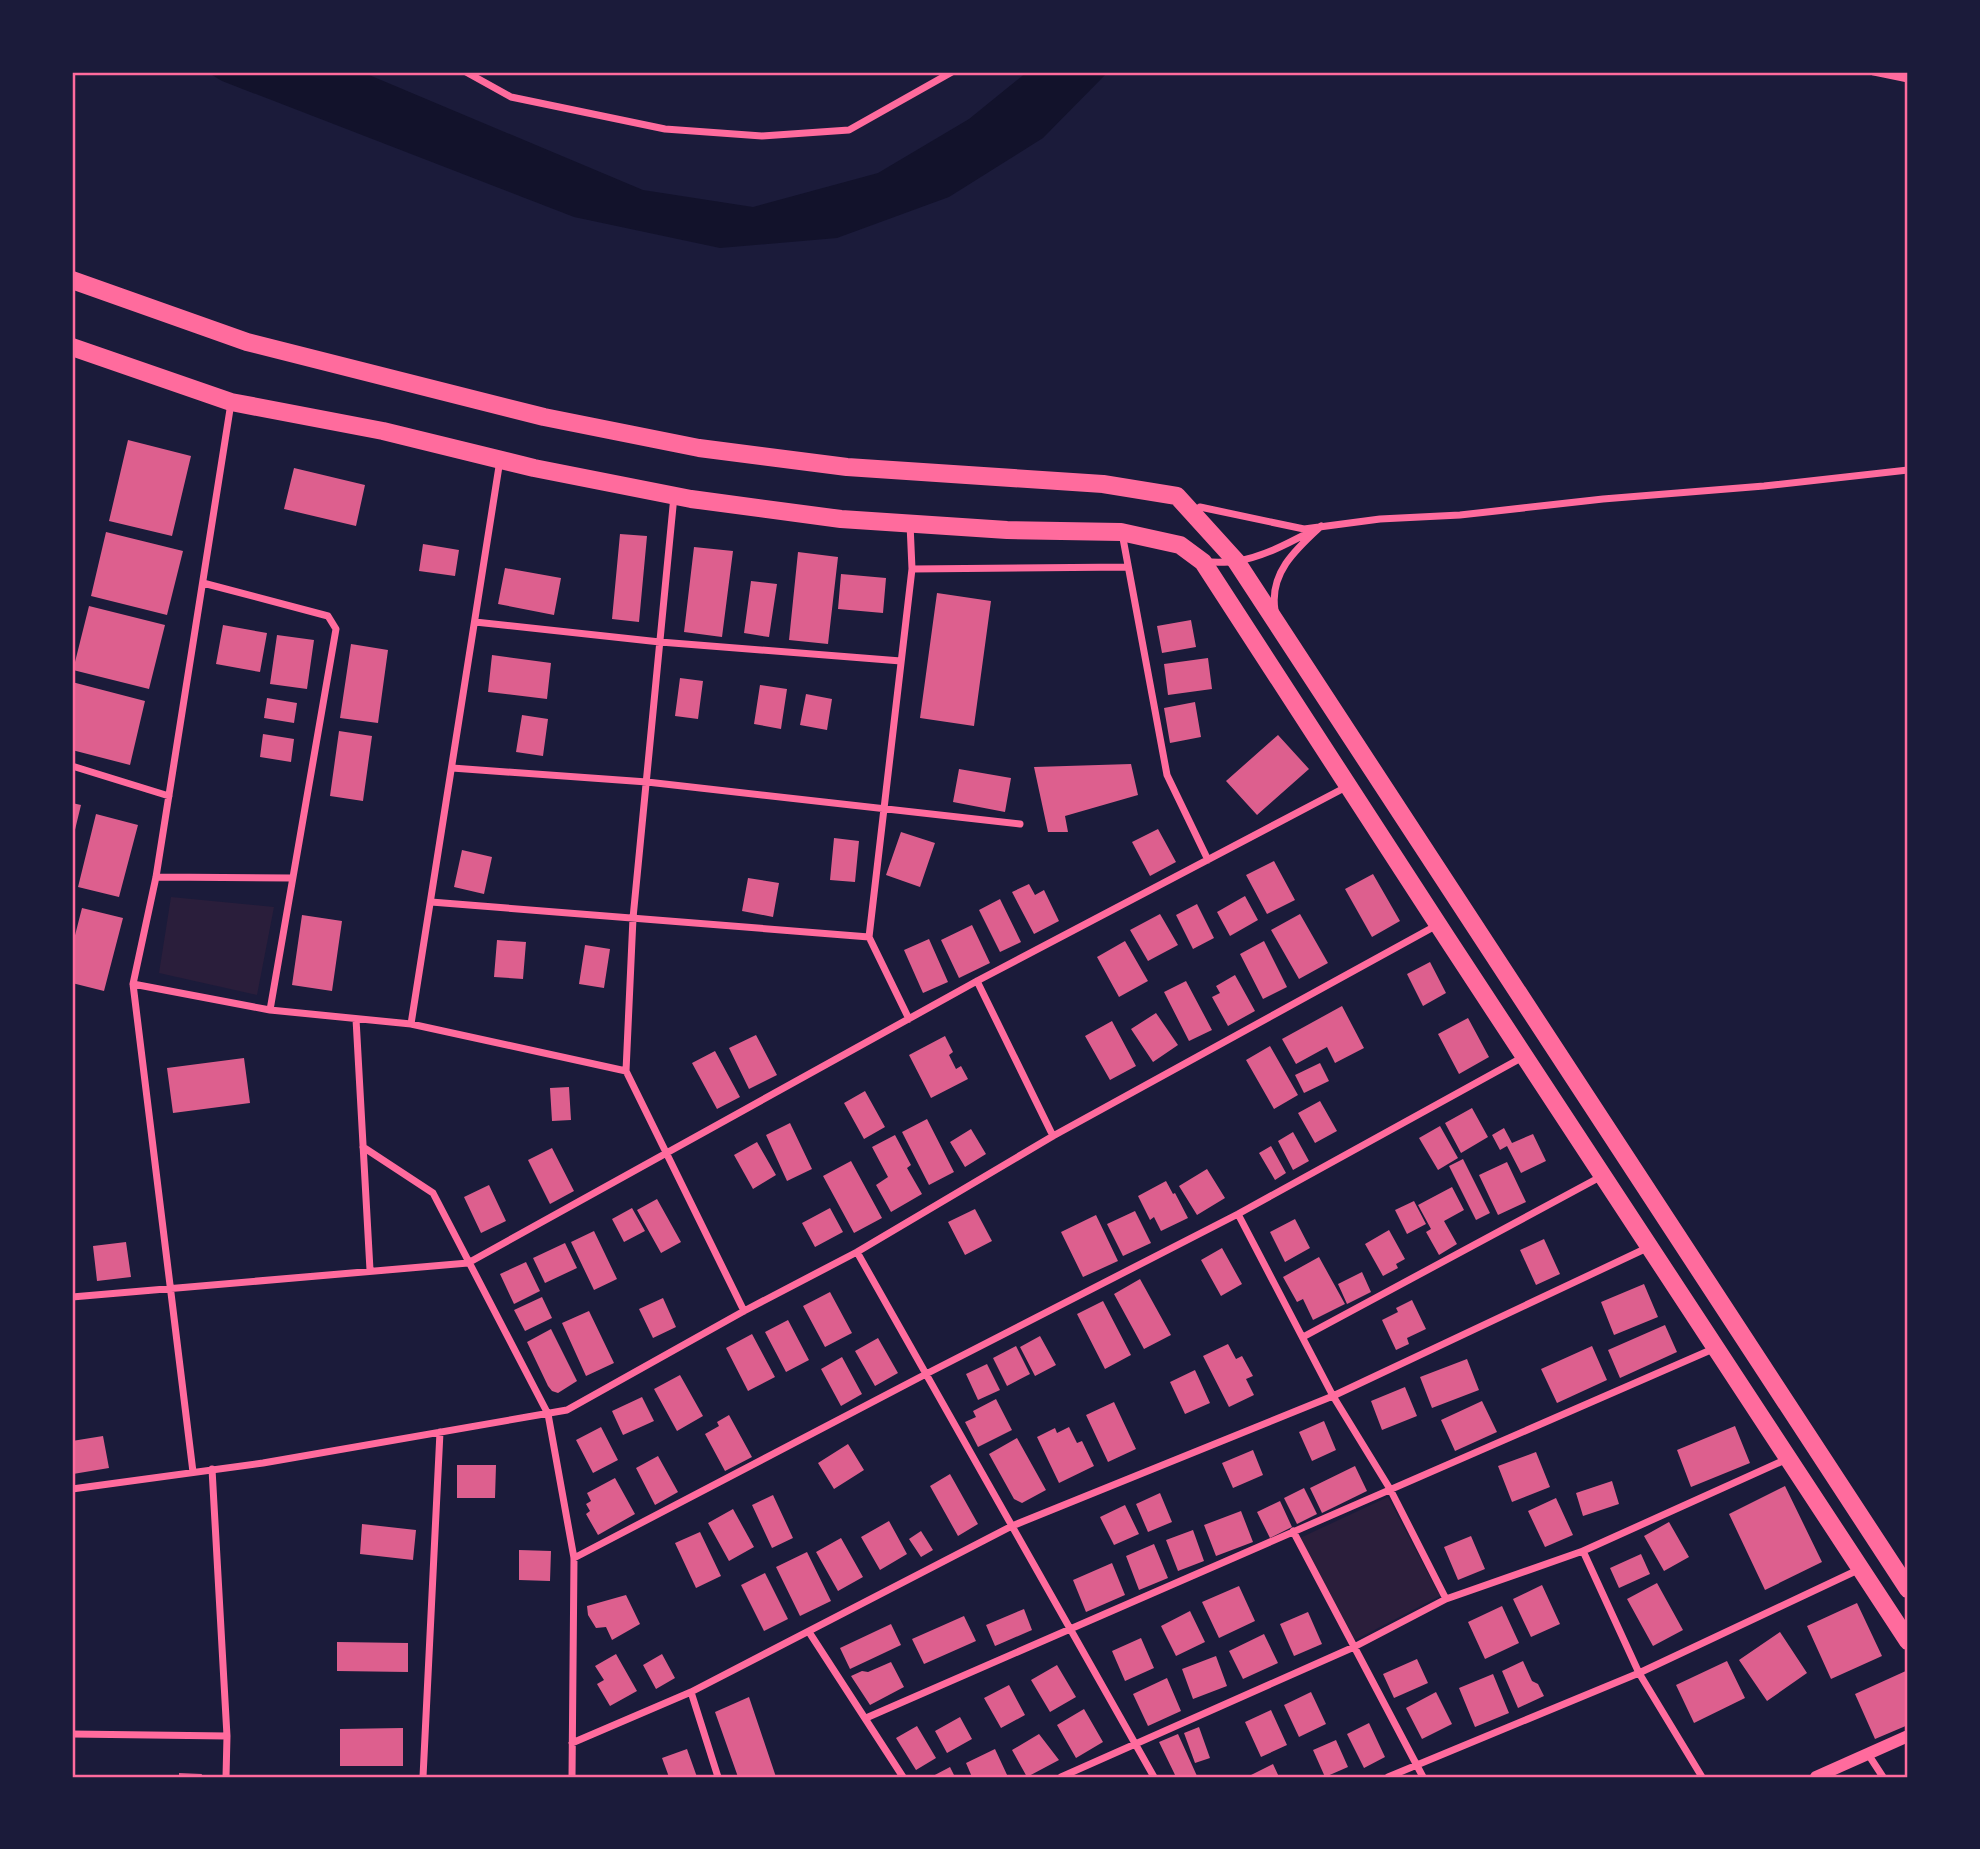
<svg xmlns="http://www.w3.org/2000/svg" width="1980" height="1849" viewBox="0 0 1980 1849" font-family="'Alegreya Sans',sans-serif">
<rect width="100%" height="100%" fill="#1b1b3a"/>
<path fill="#2a1e3b" d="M171 897 274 907 257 995 159 973Z
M1388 1497 1440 1596 1355 1640 1300 1538Z"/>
<path fill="#12122b" d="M207 72H362L643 190 753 207 878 173 969 119 1027 72H1108L1043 138 949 197 837 238 720 248 574 217 222 81Z"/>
<path fill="#dd5f8e" d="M128 440 191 456 172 536 109 521Z
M294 468 365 485 356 526 284 509Z
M106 532 183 551 167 615 91 596Z
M620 534 647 536 639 622 612 619Z
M423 544 459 550 455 576 419 571Z
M694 547 733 551 722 637 684 632Z
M798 552 838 557 828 644 789 640Z
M505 568 561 578 554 615 498 604Z
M841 574 886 578 883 613 838 609Z
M751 581 777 584 769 637 744 633Z
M937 593 991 601 974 726 920 718Z
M89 606 165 625 149 689 73 670Z
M1191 620 1196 647 1162 653 1157 626Z
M223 625 267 633 260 672 216 664Z
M277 635 314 640 307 689 270 684Z
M351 644 388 650 378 723 340 718Z
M492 655 551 663 547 699 488 692Z
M1208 658 1212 689 1168 695 1164 664Z
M680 678 703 681 698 719 675 716Z
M72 682 145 701 130 765 72 750Z
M760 685 787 689 781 729 754 724Z
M806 694 832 699 827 730 800 725Z
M267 698 297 703 294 723 264 718Z
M1195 702 1201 737 1170 743 1164 708Z
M522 715 548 719 543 756 516 752Z
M339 731 372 736 363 801 330 796Z
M263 734 294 739 291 762 260 757Z
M1278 735 1309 769 1257 815 1226 781Z
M1131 764 1138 795 1065 816 1068 832H1048L1034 767Z
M959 769 1011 778 1005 812 953 802Z
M72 803 81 805 73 838H72Z
M96 814 138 825 119 897 78 887Z
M1158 829 1176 862 1150 876 1132 842Z
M901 832 935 843 920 887 886 875Z
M834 838 859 841 855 882 830 880Z
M462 850 492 857 484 894 454 887Z
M1274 861 1295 900 1267 914 1246 875Z
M1373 874 1400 921 1372 937 1345 889Z
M748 878 779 883 773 917 742 911Z
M1029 884 1035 895 1044 890 1059 921 1034 934 1012 892Z
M1245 896 1258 920 1230 936 1217 912Z
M1000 899 1021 942 1000 952 979 910Z
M1197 904 1214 938 1193 949 1176 915Z
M82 908 123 918 104 991 72 983V947Z
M1160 914 1178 945 1148 961 1130 930Z
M1300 914 1328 963 1299 979 1271 930Z
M302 915 342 921 332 991 292 985Z
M972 925 990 963 959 978 941 940Z
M929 939 948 982 923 993 904 950Z
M497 940 526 942 523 979 494 977Z
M1125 941 1148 981 1119 997 1097 957Z
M1264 941 1287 987 1263 999 1240 954Z
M585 945 610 949 604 988 579 984Z
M1430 962 1446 993 1423 1006 1407 974Z
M1235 975 1255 1011 1228 1026 1212 997 1220 993 1216 986Z
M1186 981 1212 1030 1189 1041 1164 992Z
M1342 1006 1364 1048 1335 1063 1327 1047 1296 1064 1282 1039Z
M1156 1013 1178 1045 1153 1062 1131 1029Z
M1468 1018 1489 1057 1459 1074 1438 1034Z
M1112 1021 1136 1066 1110 1080 1085 1036Z
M756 1035 777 1075 749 1089 729 1048Z
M945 1036 953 1052 949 1055 956 1069 961 1066 968 1079 931 1098 909 1055Z
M1270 1046 1298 1095 1274 1109 1246 1060Z
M715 1051 740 1097 717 1109 692 1063Z
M244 1058 250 1103 173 1113 167 1068Z
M1320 1063 1329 1081 1304 1093 1295 1075Z
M569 1087 571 1120 552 1121 550 1088Z
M865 1091 885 1127 864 1139 844 1103Z
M1320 1101 1337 1131 1315 1143 1298 1113Z
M1472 1108 1488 1137 1461 1153 1445 1123Z
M927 1119 954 1172 929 1185 902 1132Z
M790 1123 812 1169 787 1181 766 1135Z
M1440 1126 1458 1158 1438 1170 1419 1138Z
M1504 1128 1512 1143 1533 1134 1546 1161 1521 1173 1507 1146 1500 1150 1492 1135Z
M971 1129 986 1154 965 1167 950 1142Z
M1293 1132 1309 1161 1293 1170 1278 1141Z
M895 1135 911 1165 907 1168 922 1194 891 1212 876 1185 888 1177 872 1147Z
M757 1142 776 1175 753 1189 734 1155Z
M1271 1146 1286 1173 1275 1180 1259 1153Z
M552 1148 574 1191 550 1204 528 1160Z
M1463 1159 1490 1213 1476 1220 1449 1166Z
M851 1161 882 1218 854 1233 823 1176Z
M1507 1162 1526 1202 1498 1215 1479 1175Z
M1207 1169 1225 1198 1197 1215 1179 1186Z
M1166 1181 1173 1194 1175 1193 1188 1218 1161 1231 1154 1217 1150 1220 1138 1196Z
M489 1185 506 1221 481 1233 464 1197Z
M1452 1187 1464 1210 1444 1221 1457 1244 1439 1255 1426 1232 1431 1229 1418 1205Z
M657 1199 681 1242 661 1253 637 1210Z
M1414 1201 1426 1224 1407 1234 1395 1210Z
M632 1208 645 1231 624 1242 612 1219Z
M830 1208 843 1232 815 1247 802 1223Z
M975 1209 992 1241 965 1255 948 1222Z
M1135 1211 1151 1243 1123 1256 1107 1224Z
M1096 1215 1118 1261 1083 1277 1061 1232Z
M1295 1219 1310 1248 1285 1262 1270 1232Z
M1389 1230 1405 1259 1396 1264 1398 1268 1383 1276 1365 1244Z
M594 1231 617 1279 594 1290 571 1242Z
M1544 1239 1560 1274 1536 1285 1520 1250Z
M126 1242 131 1277 97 1281 93 1246Z
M565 1243 577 1268 545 1283 533 1258Z
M1222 1248 1242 1284 1221 1296 1201 1260Z
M1319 1257 1345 1304 1313 1320 1303 1299 1297 1302 1283 1277Z
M526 1262 540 1291 514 1304 500 1274Z
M1362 1272 1371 1292 1347 1304 1338 1284Z
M1140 1279 1171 1335 1144 1349 1114 1294Z
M1644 1284 1658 1317 1614 1335 1601 1302Z
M830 1292 852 1333 825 1347 803 1306Z
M542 1297 552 1318 525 1331 514 1310Z
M663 1298 676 1327 653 1338 639 1309Z
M1412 1300 1426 1329 1407 1338 1409 1344 1396 1350 1382 1320 1398 1312 1396 1308Z
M1103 1301 1131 1355 1105 1369 1077 1314Z
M589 1311 614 1363 586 1376 562 1323Z
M788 1320 809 1360 786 1372 765 1332Z
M1665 1325 1677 1352 1620 1378 1608 1350Z
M551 1329 577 1381 558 1393 552 1391 548 1386 527 1342Z
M752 1334 775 1377 748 1391 726 1348Z
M1040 1336 1056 1365 1035 1376 1020 1347Z
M878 1338 898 1373 875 1386 855 1351Z
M1228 1344 1236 1359 1242 1356 1253 1376 1246 1379 1254 1395 1229 1407 1203 1356Z
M1016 1346 1030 1374 1007 1386 993 1358Z
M1592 1346 1607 1380 1557 1403 1541 1369Z
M842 1357 862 1394 841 1406 821 1369Z
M1467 1359 1479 1390 1432 1408 1420 1377Z
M987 1364 1000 1390 978 1400 966 1374Z
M1195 1370 1210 1403 1185 1414 1170 1382Z
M680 1375 703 1416 677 1431 654 1389Z
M1405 1387 1417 1416 1382 1430 1371 1401Z
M642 1397 654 1421 623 1435 612 1411Z
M996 1399 1012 1430 978 1447 965 1422 976 1417 973 1411Z
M1482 1401 1497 1432 1455 1451 1441 1420Z
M1114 1402 1136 1449 1108 1462 1086 1415Z
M729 1415 752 1457 725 1471 705 1434 719 1426 717 1422Z
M1324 1421 1336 1450 1312 1461 1299 1432Z
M1735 1426 1750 1463 1691 1487 1677 1450Z
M601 1427 618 1460 593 1473 576 1440Z
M1069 1427 1077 1443 1082 1441 1094 1466 1059 1483 1037 1437 1055 1428 1057 1433Z
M103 1436 109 1468 73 1474 72 1441Z
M1017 1438 1046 1490 1022 1503 1014 1499 989 1454Z
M848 1444 864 1470 834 1489 818 1463Z
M1253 1450 1263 1475 1233 1488 1222 1463Z
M1536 1452 1550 1487 1512 1502 1498 1466Z
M658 1456 678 1492 655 1505 636 1468Z
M457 1465H496L495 1498H457Z
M1355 1466 1367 1491 1322 1513 1310 1488Z
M950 1474 978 1524 958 1536 930 1486Z
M615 1478 635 1514 598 1535 586 1514 590 1511 586 1504 591 1501 587 1493Z
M1612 1481 1619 1504 1583 1516 1576 1493Z
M1785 1486 1822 1562 1765 1590 1729 1514Z
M1304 1488 1317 1514 1297 1524 1284 1498Z
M1160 1493 1172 1522 1148 1532 1136 1504Z
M773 1495 793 1538 772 1548 752 1505Z
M1556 1498 1573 1535 1545 1547 1528 1511Z
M1280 1501 1292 1527 1270 1538 1257 1512Z
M1125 1505 1139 1534 1114 1545 1100 1517Z
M733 1509 754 1547 729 1561 708 1523Z
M1241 1511 1253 1542 1216 1556 1204 1525Z
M889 1521 907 1554 880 1570 861 1537Z
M1669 1522 1689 1557 1664 1571 1644 1536Z
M362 1524 416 1530 413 1560 360 1554Z
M1193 1530 1204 1561 1178 1571 1166 1540Z
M921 1531 933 1550 921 1557 909 1539Z
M700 1532 721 1576 696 1588 675 1543Z
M1471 1536 1485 1569 1458 1580 1444 1547Z
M841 1538 863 1577 838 1591 816 1552Z
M1154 1544 1168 1578 1139 1590 1126 1556Z
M519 1550 551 1551 550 1581 519 1580Z
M807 1552 831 1601 800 1616 776 1567Z
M1641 1554 1650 1574 1619 1588 1610 1568Z
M1112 1563 1125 1595 1086 1612 1073 1580Z
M765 1573 788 1619 764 1631 741 1585Z
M1657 1583 1683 1630 1653 1646 1627 1599Z
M1542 1585 1560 1624 1531 1637 1513 1599Z
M1239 1586 1255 1621 1219 1638 1202 1602Z
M626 1595 640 1624 612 1640 606 1627 596 1628 588 1615 587 1606Z
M1857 1603 1882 1656 1831 1679 1807 1626Z
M1502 1606 1519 1643 1485 1659 1468 1622Z
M1024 1609 1032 1630 995 1646 986 1625Z
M1190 1611 1205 1642 1176 1656 1161 1626Z
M1308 1612 1322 1644 1294 1656 1280 1624Z
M964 1616 976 1641 924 1664 912 1639Z
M891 1624 901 1645 850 1669 840 1648Z
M1780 1632 1807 1673 1767 1701 1739 1660Z
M1264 1634 1278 1663 1243 1679 1229 1651Z
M1141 1638 1154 1668 1125 1681 1112 1651Z
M337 1642 408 1643V1672L337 1671Z
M616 1654 637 1691 610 1706 597 1684 604 1680 595 1666Z
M662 1654 675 1678 656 1689 643 1665Z
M1216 1656 1227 1686 1193 1699 1182 1669Z
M1417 1659 1428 1683 1394 1698 1383 1674Z
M1523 1661 1532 1681 1538 1684 1544 1696 1518 1708 1502 1671Z
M1727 1661 1745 1698 1694 1723 1676 1685Z
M891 1662 904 1687 870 1705 851 1676 862 1671 868 1672Z
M1057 1665 1076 1697 1050 1712 1031 1680Z
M1908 1670V1725L1875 1739 1855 1694Z
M1493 1674 1509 1713 1475 1727 1459 1688Z
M1167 1678 1181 1711 1148 1726 1133 1694Z
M1009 1685 1025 1715 1001 1728 984 1698Z
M1311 1692 1326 1724 1299 1737 1284 1705Z
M1436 1692 1452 1724 1422 1739 1406 1708Z
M749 1697 776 1777H738L715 1712Z
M1084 1709 1103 1742 1076 1758 1057 1725Z
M1271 1710 1287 1745 1261 1757 1245 1722Z
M960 1717 972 1739 947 1753 935 1731Z
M1369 1723 1385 1757 1364 1768 1347 1734Z
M917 1726 936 1758 916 1770 896 1738Z
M1199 1727 1210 1758 1195 1763 1184 1733Z
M403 1728V1766H340V1729Z
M1039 1734 1059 1760 1027 1777 1012 1750Z
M1178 1734 1197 1776 1194 1777H1176L1159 1742Z
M1336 1740 1348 1767 1325 1777 1313 1750Z
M687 1749 697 1777H669L662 1758Z
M995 1749 1008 1777H972L966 1763Z
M1273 1764 1279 1777H1247Z
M950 1767 955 1777H931Z
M179 1773 202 1774 201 1777H179Z"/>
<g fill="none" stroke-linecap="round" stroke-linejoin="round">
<path stroke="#ff6b9d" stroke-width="7" d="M466 72 511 97 665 129 762 136 849 130 952 72
M1874 72 1908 79
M674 496 633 918 626 1071 744 1311
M1200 507 1304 529 1380 519 1460 515 1603 499 1764 486 1908 470
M1122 533 1167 775 1208 860
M1203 562C1214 562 1227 563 1237 561 1267 556 1294 540 1321 526 1296 549 1269 573 1275 610
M912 569 1128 567
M203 583 328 616 336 629 270 1010
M475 622 660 642 901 661
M72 766 169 796
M452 768 647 782 1020 824
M156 877 292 878
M431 902 869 937
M977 981 1053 1136
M133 984 270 1010 411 1024 626 1071
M356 1019 370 1270
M909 1019 869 937 912 569 910 524
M411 1024 500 460
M363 1147 433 1193 548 1414 574 1558 572 1777
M1238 1214 1333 1396 1390 1489 1446 1599
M857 1252 1154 1777
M72 1297 468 1263 977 981 1348 786
M1303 1337 1602 1176
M212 1469 227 1736 226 1777
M193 1472 133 984 156 877 231 403
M72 1489 263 1463 567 1410 744 1311 857 1252 1053 1136 1439 924
M1293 1531 1423 1777
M1583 1551 1639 1673 1702 1777
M574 1558 926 1374 1238 1214 1523 1057
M809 1632 903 1777
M691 1692 718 1777
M866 1718 1713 1349
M72 1734 227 1736
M572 1743 691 1692 1012 1526 1333 1396 1649 1247
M1868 1754 1883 1777
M423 1777 440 1432
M1061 1777 1354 1647 1446 1599 1583 1551 1787 1459
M1388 1777 1639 1673 1860 1569"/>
<path stroke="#ff6b9d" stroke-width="12" d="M1816 1777 1908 1736"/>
<path stroke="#ff6b9d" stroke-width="18" d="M72 280 247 342 544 417 699 448 847 467 1103 484 1177 496 1236 561 1908 1589
M72 347 231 402 383 431 534 468 691 499 841 519 1007 530 1121 532 1180 545 1203 562C1436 923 1671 1282 1908 1641"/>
</g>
<rect width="1980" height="1849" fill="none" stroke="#1b1b3a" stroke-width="147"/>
<rect x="74" y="74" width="1832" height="1702" fill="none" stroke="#ff6b9d" stroke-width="2.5"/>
</svg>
